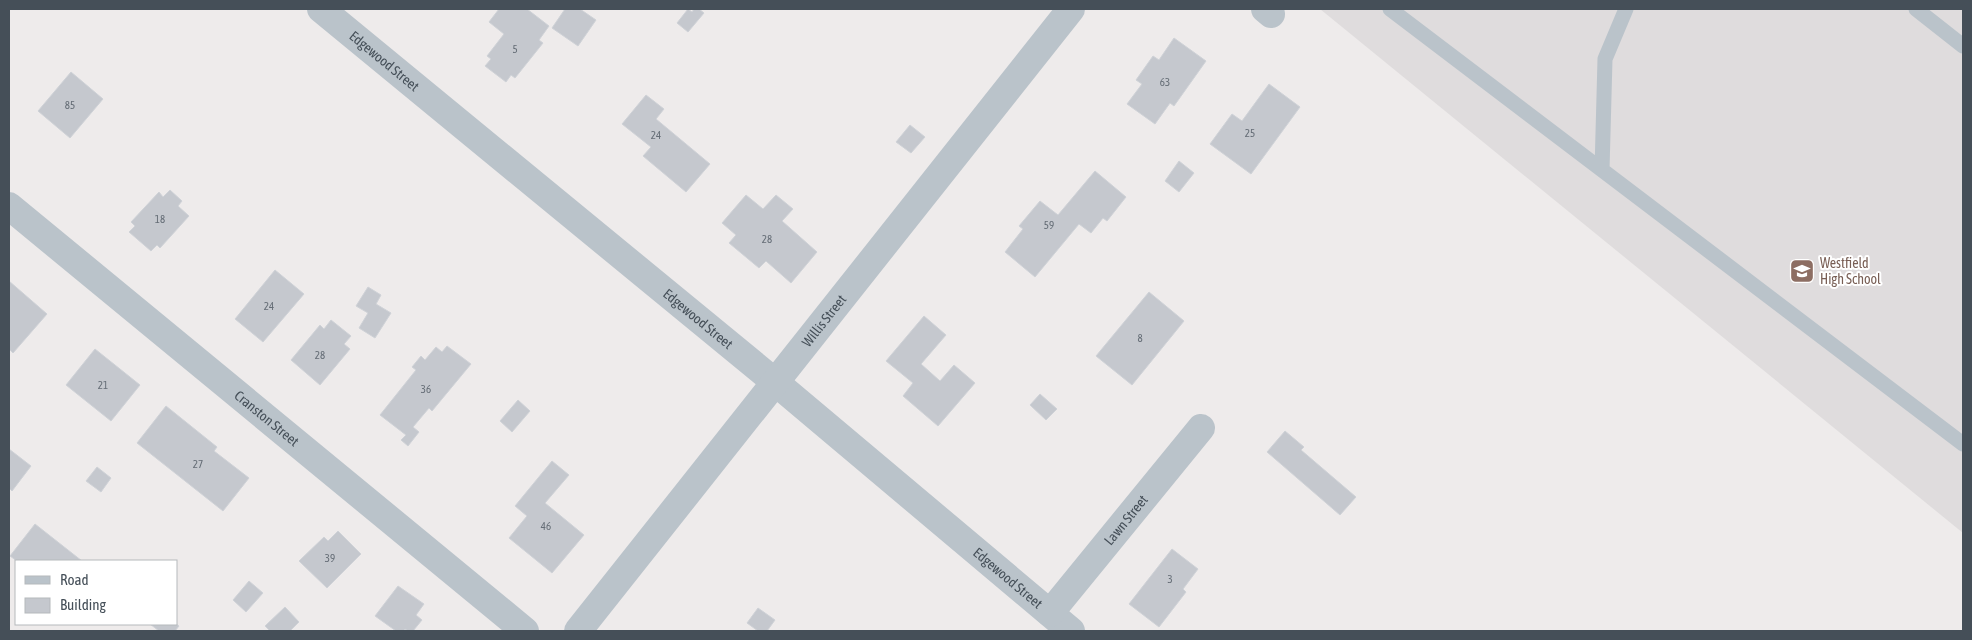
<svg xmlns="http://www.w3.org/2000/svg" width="1972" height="640" viewBox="0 0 1972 640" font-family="'Asap Condensed',sans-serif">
<rect width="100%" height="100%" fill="#eeebeb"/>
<path fill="#dfdcdd" d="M1320 9H1963V533Z"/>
<path fill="#c5c8ce" stroke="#cfd2d7" d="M499 9H527L549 26 539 40 543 43 515 78 511 75 506 82 485 66 491 59 487 56 504 34 489 22Z
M565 9H580L596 20 578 46 552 28Z
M688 9 692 12 694 9H699L704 13 688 32 677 23Z
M1174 38 1206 61 1174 106 1170 103 1155 124 1127 104 1142 84 1136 80 1153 56 1159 60Z
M71 72 103 99 70 138 38 111Z
M1269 84 1300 107 1251 174 1210 144 1232 114 1242 121Z
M646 95 664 109 656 119 710 164 686 192 643 156 651 147 622 124Z
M910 125 925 137 911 153 896 142Z
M1179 161 1194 173 1179 192 1165 181Z
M1095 171 1126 197 1107 221 1103 218 1091 233 1079 224 1035 277 1005 252 1023 229 1019 226 1040 201 1058 215Z
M170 190 182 201 178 206 189 216 160 248 157 245 151 251 129 232 135 226 131 222 159 192 163 197Z
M746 195 763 209 776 195 793 209 782 221 817 252 791 283 766 261 759 268 729 243 736 235 722 223Z
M275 270 304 294 263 342 235 319Z
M9 281 47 314 13 353 9 349Z
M368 287 381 295 376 304 391 313 375 338 359 328 368 313 356 306Z
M1149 292 1184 321 1132 385 1096 356Z
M924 316 946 335 921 364 940 381 954 365 975 383 938 426 903 396 913 383 886 361Z
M331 320 351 336 344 344 350 349 320 385 291 360 320 325 324 329Z
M447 346 471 364 432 411 429 408 413 427 419 432 408 446 401 440 406 435 380 415 416 370 412 367 421 356 425 360 436 347 442 352Z
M95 349 140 385 111 421 66 385Z
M1040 394 1057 409 1046 420 1030 405Z
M518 400 530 411 512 432 500 421Z
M166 406 217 447 214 451 249 478 223 511 137 443Z
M1285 431 1304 447 1301 450 1356 497 1340 515 1267 452Z
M9 449 31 466 12 491 9 488Z
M552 461 569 475 545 503 584 535 552 573 509 538 527 516 515 506Z
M97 467 111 478 101 492 86 481Z
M35 524 82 561H17L10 556Z
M338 531 361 554 327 588 299 561 324 537 328 541Z
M1172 549 1198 569 1183 589 1186 592 1159 627 1129 604Z
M249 581 263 593 246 612 233 600Z
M398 586 424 604 416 615 422 620 413 631H408L405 629 403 631H396L375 616Z
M285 607 299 622 290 631H270L265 626Z
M758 608 775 620 767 631H758L747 623Z
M150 624H176L179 626 175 631H159Z"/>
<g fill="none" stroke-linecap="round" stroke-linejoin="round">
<path stroke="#bac3ca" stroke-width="15" d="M1390 9 1963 444
M1916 9 1963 46
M1602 170 1605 59 1626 9"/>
<g stroke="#bac3ca" stroke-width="28">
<path id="s1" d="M321 9 775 382 1071 631"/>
<path d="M1265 9 1271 14"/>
<path id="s2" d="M9 206 525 631"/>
<path id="s3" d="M1050 613 1201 428"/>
<path id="s4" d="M578 631 1071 9"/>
</g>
</g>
<defs>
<symbol id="school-square" viewBox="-11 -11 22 22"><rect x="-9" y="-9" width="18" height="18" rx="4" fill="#8d6e63" stroke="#fff"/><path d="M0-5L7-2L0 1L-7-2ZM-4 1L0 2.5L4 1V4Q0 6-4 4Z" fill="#fff"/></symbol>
</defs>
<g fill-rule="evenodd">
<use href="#school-square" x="1788" y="257" width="28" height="28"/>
</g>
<g text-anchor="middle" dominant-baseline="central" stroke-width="4" stroke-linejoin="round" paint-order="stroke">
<g font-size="11" fill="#656d76">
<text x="515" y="49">5</text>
<text x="1165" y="82">63</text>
<text x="70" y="105">85</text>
<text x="1250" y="133">25</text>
<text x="656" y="135">24</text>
<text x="160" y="219">18</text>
<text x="1049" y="225">59</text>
<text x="767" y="239">28</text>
<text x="269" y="306">24</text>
<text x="1140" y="338">8</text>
<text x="320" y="355">28</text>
<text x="103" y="385">21</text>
<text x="426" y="389">36</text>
<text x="198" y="464">27</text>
<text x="546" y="526">46</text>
<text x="330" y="558">39</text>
<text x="1170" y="579">3</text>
</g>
<g font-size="14" fill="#454f58" stroke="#fff">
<text stroke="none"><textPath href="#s1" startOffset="82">Edgewood Street</textPath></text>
<text stroke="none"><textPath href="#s1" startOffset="488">Edgewood Street</textPath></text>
<text stroke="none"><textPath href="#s4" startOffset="396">Willis Street</textPath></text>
<text stroke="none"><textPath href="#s2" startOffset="334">Cranston Street</textPath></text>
<text stroke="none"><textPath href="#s3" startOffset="120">Lawn Street</textPath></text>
<text stroke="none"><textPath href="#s1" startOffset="892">Edgewood Street</textPath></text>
</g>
<g font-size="14" fill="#785e54" stroke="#fff" text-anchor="start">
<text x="1820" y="263">Westfield<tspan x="1820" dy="16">High School</tspan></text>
</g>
</g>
<rect width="1972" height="640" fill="none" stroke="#454f58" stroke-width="20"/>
<rect x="15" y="560" width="162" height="65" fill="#ffffff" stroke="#b5b9bc"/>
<rect x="25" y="576" width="25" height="8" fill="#bac3ca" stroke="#b5b9bc"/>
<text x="60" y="585" font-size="15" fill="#454f58">Road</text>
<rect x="25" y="598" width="25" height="15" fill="#c5c8ce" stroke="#b5b9bc"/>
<text x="60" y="610" font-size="15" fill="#454f58">Building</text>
</svg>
